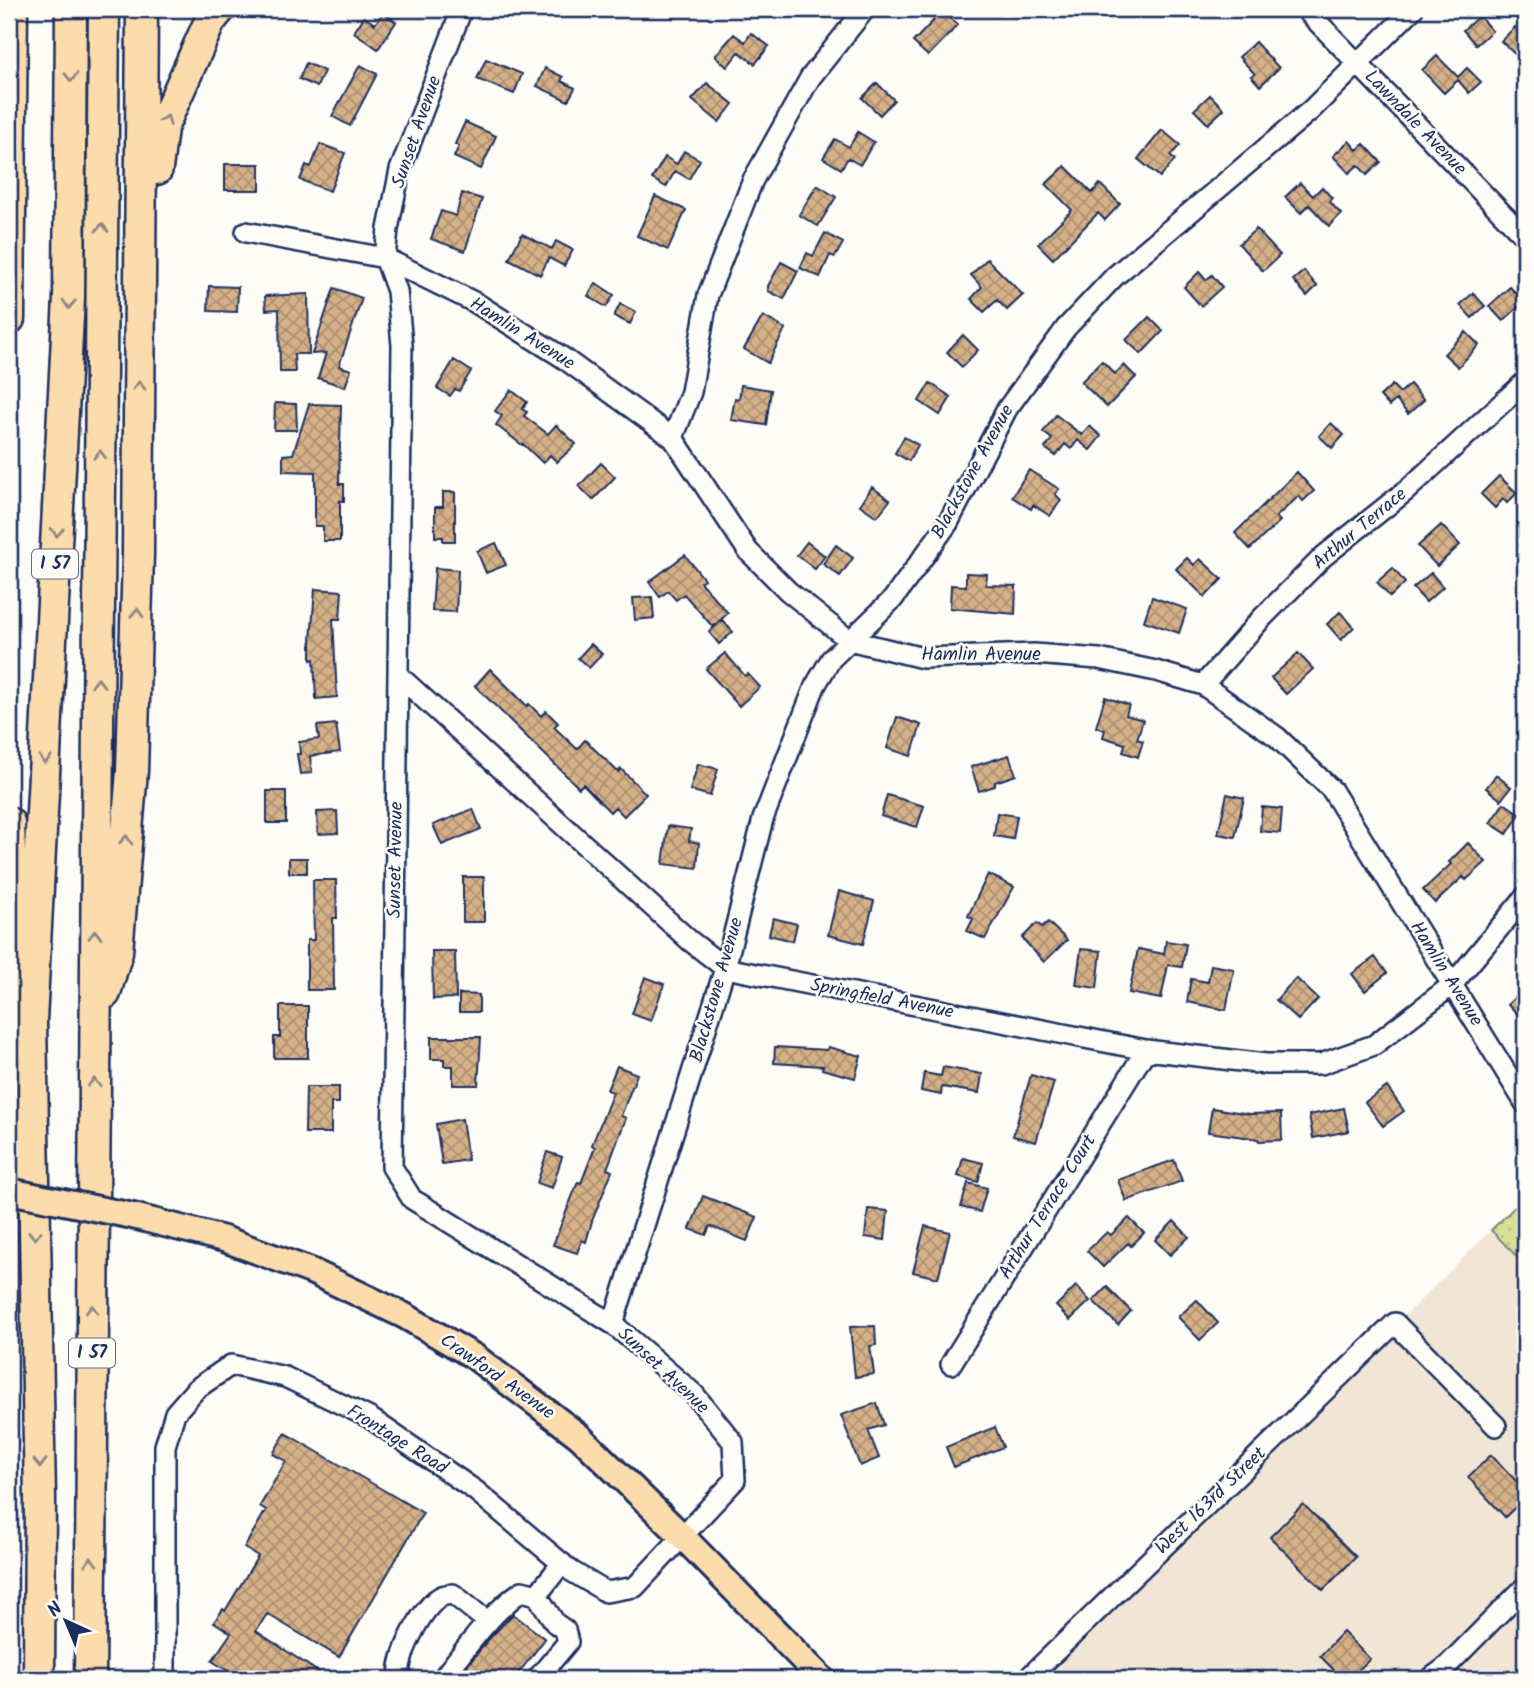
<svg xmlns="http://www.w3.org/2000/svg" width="1534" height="1688" viewBox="0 0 1534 1688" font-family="Kalam,sans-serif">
<defs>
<pattern id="park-dots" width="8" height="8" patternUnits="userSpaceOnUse" patternTransform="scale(1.75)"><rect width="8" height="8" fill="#d6e194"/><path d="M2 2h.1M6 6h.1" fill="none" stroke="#b7c182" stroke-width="1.8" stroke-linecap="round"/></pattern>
<pattern id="building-cross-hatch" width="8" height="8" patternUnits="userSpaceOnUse" patternTransform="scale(1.75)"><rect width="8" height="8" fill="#d6b188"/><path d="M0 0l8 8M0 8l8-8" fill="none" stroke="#ad9072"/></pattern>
</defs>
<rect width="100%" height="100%" fill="#fdfcf7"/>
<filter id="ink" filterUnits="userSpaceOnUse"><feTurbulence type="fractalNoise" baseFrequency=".0143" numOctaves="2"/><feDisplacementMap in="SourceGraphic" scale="14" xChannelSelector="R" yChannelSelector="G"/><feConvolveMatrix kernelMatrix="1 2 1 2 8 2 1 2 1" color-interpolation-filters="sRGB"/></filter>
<g filter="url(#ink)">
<path fill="#f1e6d6" d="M1491 1230 1525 1265V1679H1040Z"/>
<path fill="url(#park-dots)" stroke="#788879" stroke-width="2" d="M1525 1197V1265L1491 1230Z"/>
<path fill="url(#building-cross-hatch)" stroke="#1b2f5e" stroke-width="2" d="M938 9 958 25 928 56 913 42 934 20 930 17Z
M383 13 396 22 378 49 354 32 364 17 375 24Z
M1479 16 1492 31 1476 45 1463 30Z
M1515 27 1525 37V49L1518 57 1501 41Z
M751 33 769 46 755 64 739 52 727 67 715 56 734 34 745 42Z
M1255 42 1279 68 1260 86 1251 76 1255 74 1239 57Z
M1437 56 1458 77 1467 68 1481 82 1469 93 1458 80 1444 93 1422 70Z
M486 59 522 74 514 94 477 79Z
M306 63 324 71 317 87 299 79Z
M360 65 377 74 350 126 332 116Z
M545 68 563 77 561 81 575 88 568 101 537 86Z
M707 83 733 104 719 122 692 100Z
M877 83 894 100 880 115 862 98Z
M1210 95 1224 109 1208 124 1194 110Z
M465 122 496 136 481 169 454 157 459 146 455 144Z
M1162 130 1180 145 1170 156 1175 160 1160 177 1138 159Z
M858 132 874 142 860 165 848 158 841 169 823 158 835 139 849 147Z
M1349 141 1357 150 1364 144 1381 162 1367 175 1358 165 1349 173 1333 156Z
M320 144 345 153 330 191 300 180 306 165 311 167Z
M684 151 700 160 689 179 675 171 666 187 652 179 665 157 677 164Z
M225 164H260V190H225Z
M1065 166 1092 193 1100 184 1120 204 1105 220 1098 213 1053 259 1038 244 1072 210 1046 184Z
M1300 183 1313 196 1322 187 1332 198 1329 201 1341 214 1329 226 1309 205 1301 213 1285 197Z
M817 185 836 197 818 226 799 215Z
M462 193 482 199 465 251 431 239 441 211 456 216Z
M655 196 686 210 668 250 637 236Z
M1256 229 1280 255 1263 271 1239 244Z
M825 233 843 243 835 257 830 255 820 277 800 268 807 253 813 256Z
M522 234 552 249 556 241 573 250 564 266 549 258 540 275 509 259Z
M987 259 1023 295 1007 310 997 300 984 312 971 299 982 287 971 275Z
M781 262 798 271 784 299 768 291V286Z
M1304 271 1317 286 1307 296 1293 280Z
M1199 272 1206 280 1212 275 1222 287 1201 306 1184 287Z
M596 283 614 295 606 307 588 296Z
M209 286 238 287 237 312 208 311Z
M1510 287 1524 302 1503 321 1489 306Z
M334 288 362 298 339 366 351 370 345 387 318 378 326 353 312 354Z
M1473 293 1485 306 1472 318 1460 305Z
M308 294 309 354H294L295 372H280L279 309 266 310 265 296Z
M620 304 636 312 630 324 614 316Z
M763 316 785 329 768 363 744 349Z
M1149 317 1163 331 1141 354 1126 340Z
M1466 332 1479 345 1458 367 1444 354Z
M963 335 978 350 962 367 947 352Z
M454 360 471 371 459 391 455 389 450 396 437 388Z
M1102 361 1115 374 1124 365 1136 377 1107 407 1081 382Z
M930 383 951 397 940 415 919 401Z
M1410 384 1424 400 1408 414 1396 400 1389 406 1380 396 1392 385 1400 393Z
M741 385 771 390 766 425 731 420 735 398 739 399Z
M511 390 527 402 522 409 527 412 524 416 548 434 556 425 576 444 557 462 550 455 543 463 523 444 522 445 496 425 502 416 495 411Z
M275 403 296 404 297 430H274Z
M309 404 341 405 339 484H344V501H340V541H323V526H315V472L283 471V455L293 454Z
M1056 415 1082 435 1089 426 1101 436 1090 450 1078 440 1071 449 1065 444 1056 456 1045 448 1052 439 1043 432Z
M1331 423 1344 435 1332 448 1319 436Z
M904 437 918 445 909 461 895 453Z
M601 463 615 477 593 500 579 486Z
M1029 470 1059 489 1055 494 1061 500 1050 516 1033 505 1031 509 1012 497Z
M1297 472 1314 491 1303 501 1299 496 1276 517 1280 521 1250 549 1235 533Z
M1499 476 1517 493 1507 503 1503 499 1495 508 1481 494Z
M872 487 890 500 877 517 860 505Z
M443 492H455V541H443V537H435V507H443Z
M1441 525 1460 545 1437 566 1418 546Z
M807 542 825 556 815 569 797 555Z
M496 543 506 565 486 573 477 551Z
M836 545 853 558 840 576 823 564Z
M685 555 704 579 700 582 728 613 713 627 684 594 676 600 668 591 660 597 649 582Z
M1187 558 1194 565 1200 559 1222 579 1205 597 1176 569Z
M435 568 458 570 456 612 432 611Z
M1393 568 1405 583 1390 597 1377 582Z
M966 573 987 574 986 585 1016 586 1015 614 950 608 951 585 966 586Z
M1431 573 1443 587 1426 602 1413 588Z
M315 589 342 591 340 619H333L337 697 316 699 314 659 311 660V640Z
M652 597 654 618 635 620 633 598Z
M1152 597 1187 609 1179 633 1144 621Z
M1340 612 1354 627 1341 640 1327 624Z
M722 620 733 632 719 644 709 632Z
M591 644 602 654 589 668 578 658Z
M725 653 745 676 748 674 760 687 739 706 706 669Z
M1298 653 1313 669 1286 694 1271 678Z
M490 669 527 706 529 704 541 716 546 711 558 723 554 727 577 749 585 740 618 772 621 769 646 794 624 816 615 807 610 812 583 784 579 788 475 686Z
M1105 697 1129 705 1126 715 1143 720 1137 739 1143 741 1138 757 1123 752 1125 744 1103 737 1105 730 1096 727Z
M897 717 921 725 911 756 887 748Z
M336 724 340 752 310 756 312 773 300 774 297 754H300L299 742 319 739 317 726Z
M1009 755 1016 775 995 782V786L979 791 971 767Z
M698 764 718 769 710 796 690 790Z
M1496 775 1511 787 1501 800 1486 788Z
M267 791H286V823H267Z
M1227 794 1244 798 1235 837 1218 834Z
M887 795 924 806 917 827 881 816Z
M1504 803 1520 814 1507 834 1490 823Z
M1262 807 1282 809 1280 833 1260 831Z
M473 809 481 829 442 845 433 825Z
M337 811 338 833 318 834 317 812Z
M997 813 1017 816 1013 839 994 836Z
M668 826 691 829 689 841 699 843 697 868 663 864Z
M1468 843 1486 862 1466 880 1463 877 1435 903 1423 890 1451 864 1449 862Z
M289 858H307V873H289Z
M988 874 1014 887 985 939 967 931 973 919 968 916Z
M463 877H484V922H463Z
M313 880H336L337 918H333L334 990H307V940H314Z
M839 891 874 901 863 944 828 935Z
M773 918 797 924 793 941 769 935Z
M1048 922 1067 940 1044 962 1022 938 1037 923 1042 927Z
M1166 941 1186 944 1182 967 1168 965 1161 999 1129 993 1138 949 1164 954Z
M1081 949 1101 951 1097 988 1076 985Z
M432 951H455L456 998 433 999Z
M1375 957 1387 973 1365 991 1352 974Z
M1211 965 1234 969 1226 1010 1187 1002 1191 979 1208 982Z
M645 977 664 984 651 1021 632 1014Z
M1296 978 1318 999 1298 1020 1276 1000Z
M1525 988V1022L1508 1004Z
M459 994 479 995V1012H459Z
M280 1006H308V1058H274V1037H280Z
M431 1037H481L478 1085H453V1066H444V1059H431Z
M775 1047 827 1050 828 1047 861 1056 855 1078 822 1069 823 1066 774 1063Z
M617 1066 637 1074 621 1116 626 1118 607 1169 612 1171 592 1221 586 1242 582 1240 577 1253 553 1245 578 1182 581 1183 595 1147 592 1145 613 1092 607 1090Z
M943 1067 982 1074 979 1093 942 1087 941 1095 921 1091 924 1073 941 1076Z
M1031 1075 1054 1082 1036 1142 1013 1136Z
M306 1087H339V1103H331V1133H305Z
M1387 1087 1404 1111 1383 1126 1365 1102Z
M1212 1108 1250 1114 1281 1113 1282 1140 1259 1141 1258 1139 1208 1132Z
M1344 1108 1349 1131 1313 1138 1309 1115Z
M462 1119 468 1160 442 1164 436 1124Z
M547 1152 562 1157 552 1188 537 1183Z
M963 1158 983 1163 978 1182 958 1176Z
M1174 1160 1182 1181 1126 1201 1118 1180Z
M968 1183 987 1188 980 1212 961 1207Z
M703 1196 757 1217 747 1241 710 1226 706 1235 690 1229Z
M868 1209 888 1211 885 1240 865 1237Z
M1129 1218 1144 1233 1131 1246 1128 1243 1103 1267 1087 1251 1107 1232 1111 1235Z
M1174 1221 1189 1237 1170 1255 1155 1240Z
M925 1226 950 1232 938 1278 913 1272Z
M1076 1286 1090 1301 1070 1320 1056 1306Z
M1107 1287 1131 1311 1118 1325 1093 1301Z
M1197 1300 1218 1323 1200 1340 1178 1317Z
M875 1326 876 1345 870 1346 874 1374 855 1377 850 1327Z
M877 1403 884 1425 868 1430 879 1458 860 1466 841 1415Z
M995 1427 1003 1447 954 1467 946 1447Z
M285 1433 423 1513 339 1657 267 1614 256 1631 329 1679H241L212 1661 231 1633 214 1622 223 1609 225 1611 258 1556 244 1548 266 1510 260 1506 286 1461 273 1454Z
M1491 1455 1525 1490V1498L1505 1517 1468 1477Z
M1303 1504 1356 1557 1323 1590 1270 1537Z
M513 1614 545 1639 514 1679H457L488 1640Z
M1343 1632 1370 1659 1349 1679H1343L1320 1656Z"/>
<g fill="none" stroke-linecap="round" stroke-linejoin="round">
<defs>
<path id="minor" d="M1305 9 1525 237
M246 232 385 258 476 303 562 357 673 438 748 551 788 591 849 640 923 658 1034 654 1099 659 1156 671 1203 685 1277 737 1332 790 1525 1103
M673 438 691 392 708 295 753 180 810 78 865 9
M398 675 689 940 725 968 1146 1050 1266 1064H1321L1374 1045 1452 985 1525 897
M1203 685 1261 619 1324 556 1407 490 1525 382
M613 1324 725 968 763 819 815 686 831 659 893 599 948 523 1007 409 1066 328 1115 276 1311 110 1413 9
M951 1364 1146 1050
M165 1679V1446L175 1413 196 1389 231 1365 285 1377 370 1418 476 1491 571 1571 606 1592 635 1587 735 1480 733 1442 694 1394 613 1324 412 1199 392 1167 402 345 397 291 385 258 388 229 400 170 462 9
M400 1679C395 1660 423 1604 442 1596 445 1595 449 1594 453 1594L488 1622
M442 1679C465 1650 491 1612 522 1591L537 1595 562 1563
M537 1679 568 1642 565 1630 555 1623 537 1595
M1027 1679 1395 1323 1496 1426
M1430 1679 1445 1668 1525 1587"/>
<path id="major" d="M133 1216 224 1239 311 1271 405 1316 475 1357 579 1436 683 1537 822 1679"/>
<path id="highway" d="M157 169 162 128 210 21 220 9
M9 319 12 9
M9 823 14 1000 16 1015
M105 993 117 952 132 771 138 554 142 9
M39 1679 40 1497 31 1021 69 298 71 9
M90 1679 104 9"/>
</defs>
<use href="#minor" stroke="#1b2f5e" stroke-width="24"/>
<use href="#major" stroke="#1b2f5e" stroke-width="30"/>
<use href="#highway" stroke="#1b2f5e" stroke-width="35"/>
<use href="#minor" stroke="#fdfcf7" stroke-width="19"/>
<use href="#major" stroke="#fcdcac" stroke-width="24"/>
<use href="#highway" stroke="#fcdcac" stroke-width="30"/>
<defs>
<path id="major-bridge" d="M9 1191 133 1216"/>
</defs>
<use href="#major-bridge" stroke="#1b2f5e" stroke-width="30" stroke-linecap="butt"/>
<use href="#major-bridge" stroke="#fcdcac" stroke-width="24"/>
</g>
<defs><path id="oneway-chevron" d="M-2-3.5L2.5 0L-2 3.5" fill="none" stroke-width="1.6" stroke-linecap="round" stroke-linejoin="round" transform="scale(1.75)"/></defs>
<g stroke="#8c8685">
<use href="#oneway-chevron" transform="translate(71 77) rotate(90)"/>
<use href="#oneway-chevron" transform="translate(166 120) rotate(-68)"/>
<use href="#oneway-chevron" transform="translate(102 228) rotate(-89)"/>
<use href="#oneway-chevron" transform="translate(69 304) rotate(92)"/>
<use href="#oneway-chevron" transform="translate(139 386) rotate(-90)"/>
<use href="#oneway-chevron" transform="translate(100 455) rotate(-89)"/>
<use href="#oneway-chevron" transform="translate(57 532) rotate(93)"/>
<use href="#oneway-chevron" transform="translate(137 613) rotate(-88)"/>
<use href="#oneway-chevron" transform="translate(98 683) rotate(-89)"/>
<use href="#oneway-chevron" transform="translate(45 759) rotate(93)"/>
<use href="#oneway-chevron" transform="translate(126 840) rotate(-85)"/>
<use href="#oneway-chevron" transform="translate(95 935) rotate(-89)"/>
<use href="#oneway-chevron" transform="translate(94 1083) rotate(-90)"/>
<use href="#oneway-chevron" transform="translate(35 1235) rotate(89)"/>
<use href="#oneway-chevron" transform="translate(92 1310) rotate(-90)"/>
<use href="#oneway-chevron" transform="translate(40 1463) rotate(89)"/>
<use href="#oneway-chevron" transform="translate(91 1562) rotate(-90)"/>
</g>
</g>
<g text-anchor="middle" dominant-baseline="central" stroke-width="5" stroke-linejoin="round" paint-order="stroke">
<g fill="#fdfcf7" stroke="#5f6c8c" stroke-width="2">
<rect x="32" y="549.5" width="46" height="29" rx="5"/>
<rect x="69" y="1338.5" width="46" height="29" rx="5"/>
</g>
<g font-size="18" font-weight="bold" fill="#1b2f5e">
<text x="55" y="564">I 57</text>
<text x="92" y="1353">I 57</text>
</g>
<g font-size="19" fill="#1b2f5e" stroke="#fdfcf7">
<text transform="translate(1415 123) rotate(46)">Lawndale Avenue</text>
<text transform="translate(417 132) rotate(-71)">Sunset Avenue</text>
<text transform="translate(522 334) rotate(32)">Hamlin Avenue</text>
<text transform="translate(973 472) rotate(-61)">Blackstone Avenue</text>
<text transform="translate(1360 529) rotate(-40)">Arthur Terrace</text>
<text x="981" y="655">Hamlin Avenue</text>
<text transform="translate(396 860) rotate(-89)">Sunset Avenue</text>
<text transform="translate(1446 974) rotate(58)">Hamlin Avenue</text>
<text transform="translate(717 990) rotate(-74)">Blackstone Avenue</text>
<text transform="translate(882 999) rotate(11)">Springfield Avenue</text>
<text transform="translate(1048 1207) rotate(-58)">Arthur Terrace Court</text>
<text transform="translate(663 1371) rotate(43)">Sunset Avenue</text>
<text transform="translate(497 1377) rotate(35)">Crawford Avenue</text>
<text transform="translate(397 1440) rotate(32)">Frontage Road</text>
<text transform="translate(1211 1501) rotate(-44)">West 163rd Street</text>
</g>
</g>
<rect width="1534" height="1688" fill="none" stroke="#fdfcf7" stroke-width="35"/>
<rect x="18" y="18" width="1499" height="1653" fill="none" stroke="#1b2f5e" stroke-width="2.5" filter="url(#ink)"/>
<g transform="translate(66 1621) rotate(316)" stroke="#fdfcf7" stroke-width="5" paint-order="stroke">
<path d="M0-5L12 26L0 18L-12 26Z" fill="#1b2f5e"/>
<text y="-10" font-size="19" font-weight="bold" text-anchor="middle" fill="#1b2f5e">N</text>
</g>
</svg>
